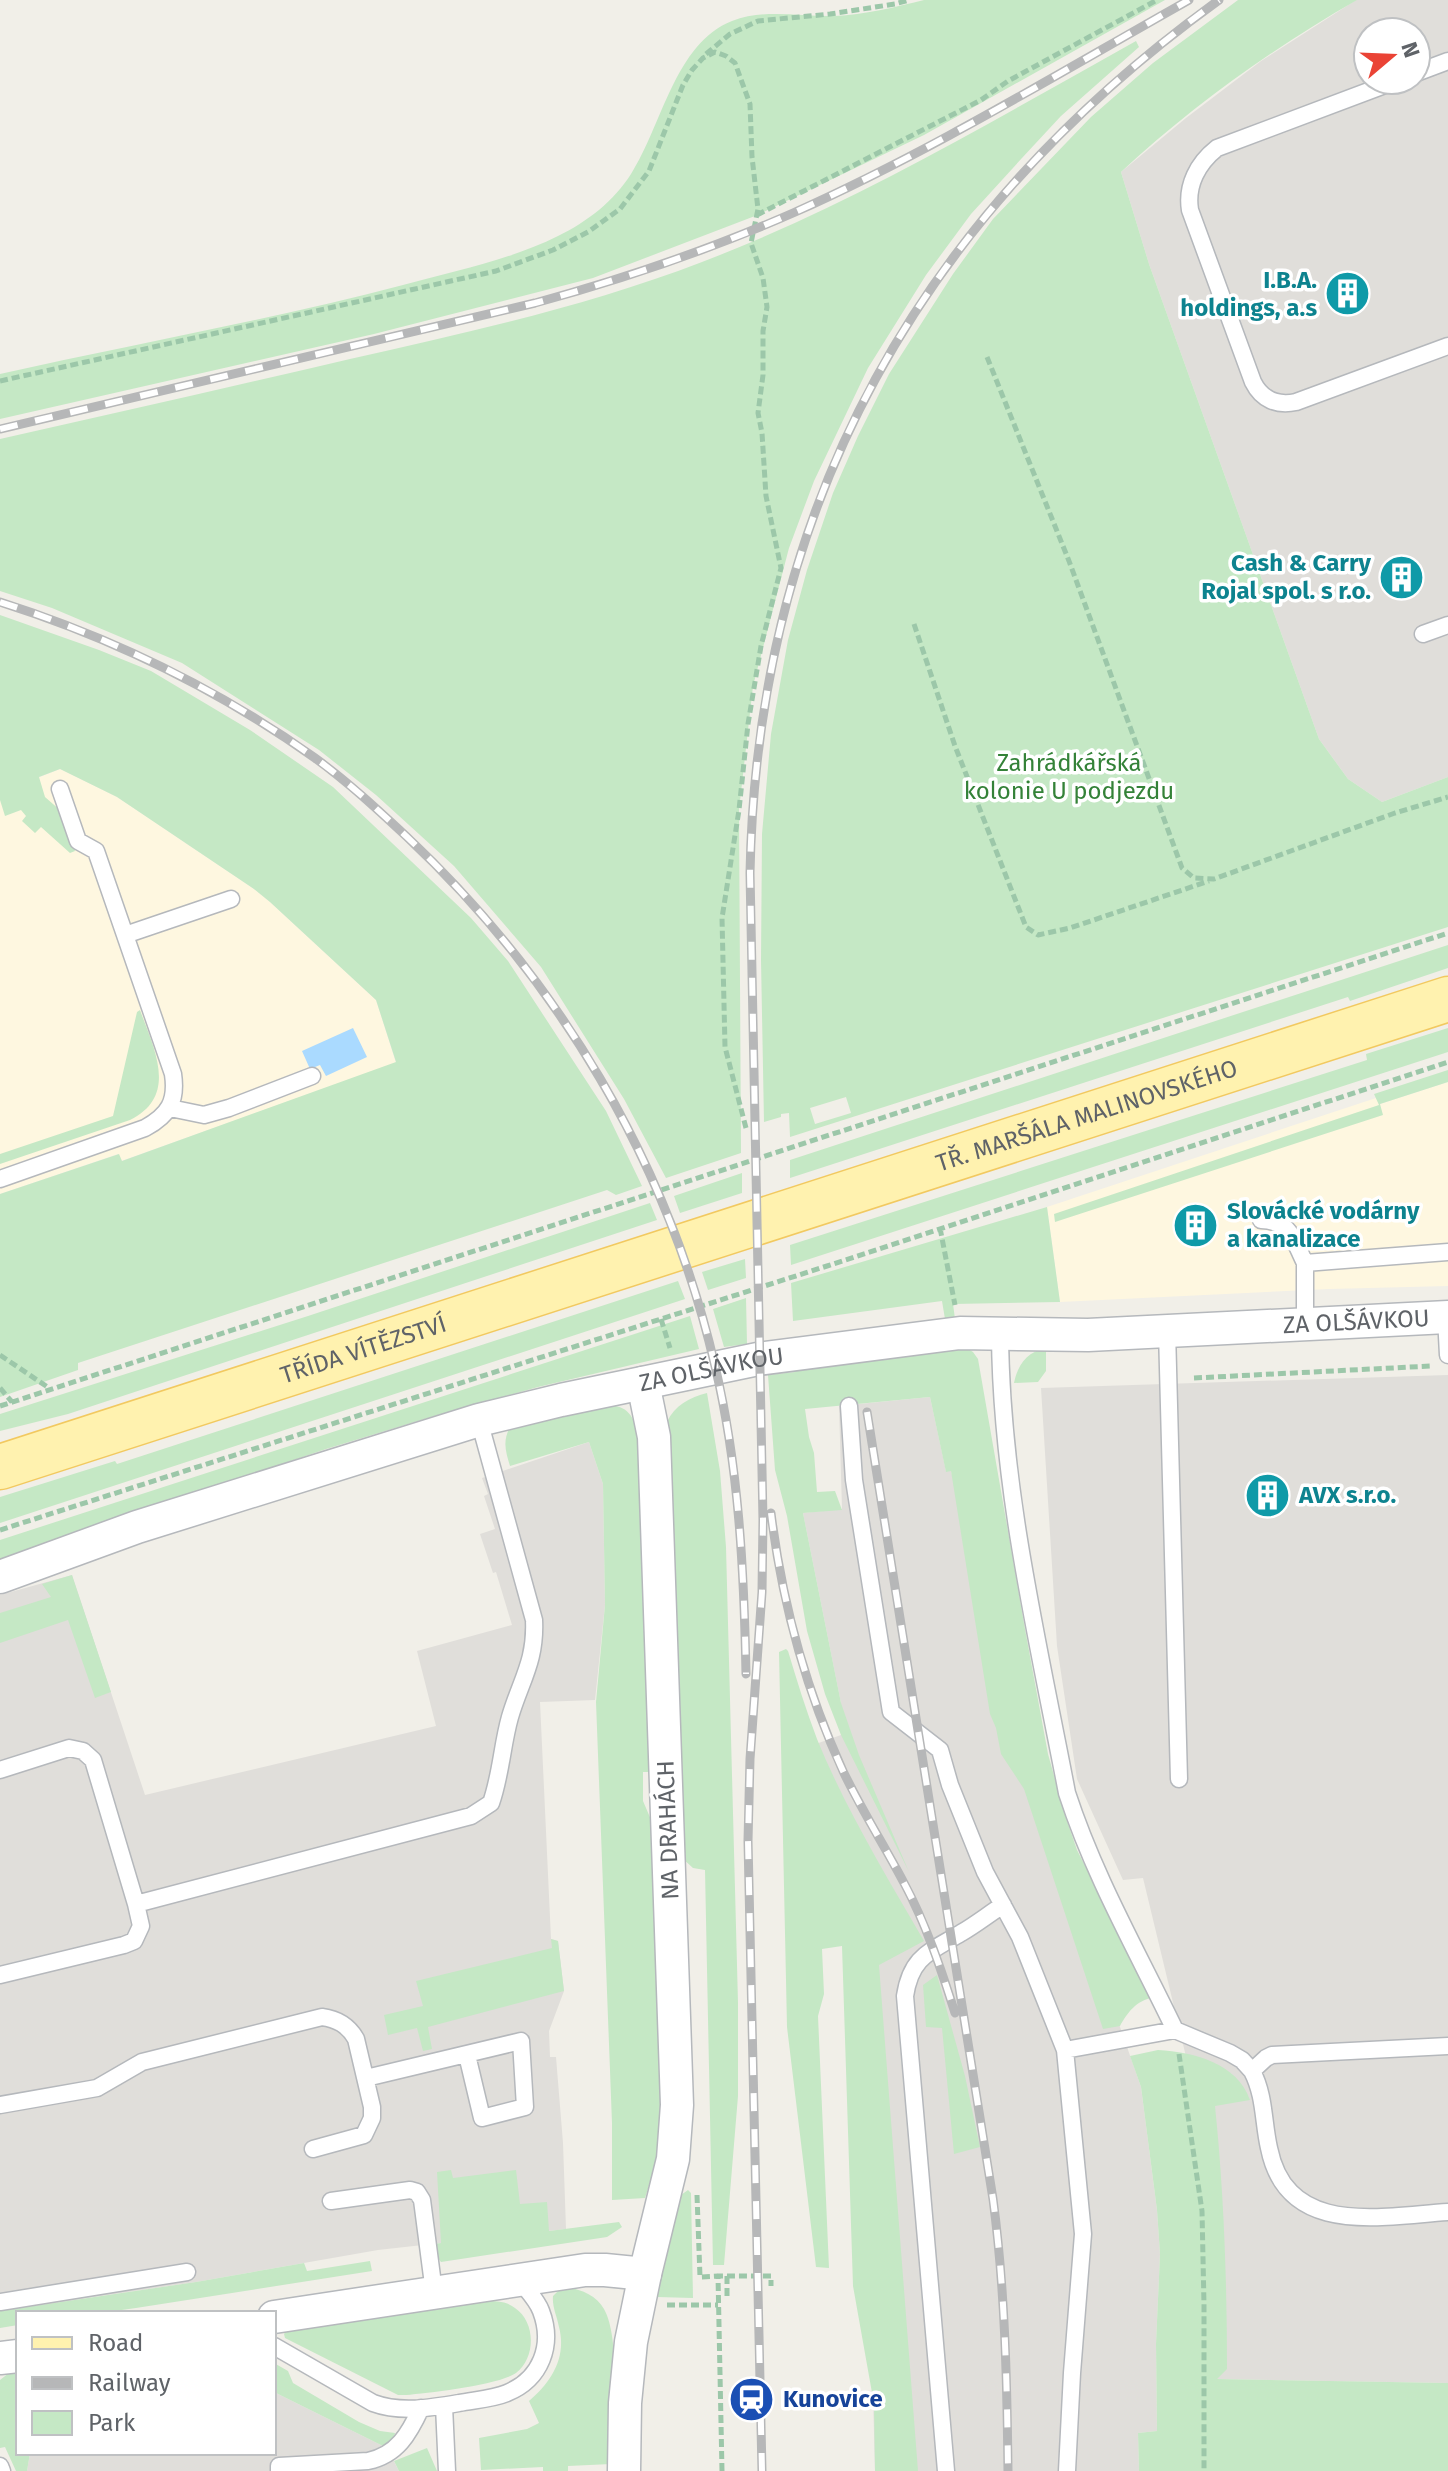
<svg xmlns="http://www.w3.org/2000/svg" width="1448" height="2471" viewBox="0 0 1448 2471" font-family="'Fira Sans',sans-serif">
<rect width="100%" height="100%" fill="#f1efe8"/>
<path fill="#fef7e0" d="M60 769 117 797 254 889 270 902 376 1000 396 1063 121 1161 118 1154 0 1194V793Z
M1448 1082V1286L1329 1289 1060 1302 1047 1207 1376 1098 1380 1104Z"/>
<path fill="#e0deda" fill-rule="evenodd" d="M1356 0H1448V777L1382 802 1348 779 1319 739 1149 264 1121 172 1186 118 1261 61ZM1368 32H1416V80H1368Z
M1448 1375V2383L1216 2379 1189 2069 1143 1878 1123 1880 1077 1779 1057 1646 1041 1388Z
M930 1397 946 1471H951L1010 1712 1141 2087 1157 2210 1160 2254 1156 2344 1157 2431 1138 2433 1139 2471H875L863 2009 813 1745 841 1735V1703L803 1513 842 1509 839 1406Z
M589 1442 603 1484 605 1605 595 1700 540 1702 551 1939 558 1941 564 1991 549 2031 550 2057H556L563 2143 566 2229 378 2250 196 2282 0 2311V1595L72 1575 145 1795 436 1726 417 1651 512 1625 496 1572 493 1573 480 1534 495 1529 484 1496 488 1494 482 1478Z
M274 2392 387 2448 399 2471H27L30 2453H274Z"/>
<path fill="#c5e8c5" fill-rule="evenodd" d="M924 0H1165L924 135 755 216 593 278 374 334 0 419V374C134 344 270 320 403 285 455 271 510 260 558 236 587 222 614 201 631 174 662 126 675 43 732 21 765 8 801 17 835 16 864 15 895 7 924 0Z
M1238 0H1357C1273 48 1191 107 1121 172L1149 264 1319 739 1348 779 1382 802 1448 777V927L790 1137 789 1113 781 1114V1117L764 1122 761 960 762 834 771 734 788 640 807 570 833 493 858 436 889 374 953 274 993 219 1091 117 1153 63ZM846 1097 851 1113 815 1124 810 1108Z
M1136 41 1139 47 1061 116 1022 158 971 214 926 275 868 368 814 481 789 548 753 686 739 810 741 1153 666 1178 624 1099 541 967 454 866 376 795 319 750 182 663 52 608 0 591V439C117 413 234 386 350 359 469 332 588 306 702 262 854 204 994 120 1136 41Z
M0 615 99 650 151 671 250 730 333 787 471 918 508 961 606 1111 642 1186 616 1195 607 1190 78 1363V1370L0 1397V1194L119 1154 122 1161 396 1062 376 1000 270 902 254 889 117 797 60 769 39 777 45 797 61 811 75 851 70 853 41 827 35 833 22 821 26 816 21 810 5 816 0 800Z
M1448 945V968L1350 1001 1348 997 790 1178V1160Z
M140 1010C154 1049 179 1096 130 1120L0 1164V1154L113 1116 137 1012Z
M1448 1028V1052L791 1265 790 1245 1367 1060 1366 1054Z
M1448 1070V1082L1380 1104 1383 1115 1055 1222 1054 1214 1379 1105 1374 1094Z
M742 1173V1193L680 1213 674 1196Z
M650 1203 657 1220 68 1414 0 1431V1414L308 1316Z
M1047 1207 1060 1302 953 1304 955 1319H945L942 1301 793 1321 791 1283Z
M745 1259 746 1278 708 1290 702 1272Z
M678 1281 685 1299 0 1523V1497L115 1461 117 1464Z
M746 1298 747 1344 724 1347 713 1309Z
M690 1316 699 1349 538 1387 431 1417 326 1449 0 1560V1540Z
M963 1346 973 1352 978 1359 1025 1629 1048 1754 1065 1815 1077 1850 1152 1998C1137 2000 1127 2013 1120 2026L1103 2029 1024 1789 1001 1754 996 1728 990 1714 951 1471 946 1472 930 1397 805 1409 809 1437 814 1453 817 1492 835 1491 842 1510 803 1513 841 1703 859 1755 909 1872 841 1735 825 1694 807 1631 787 1516 775 1470 768 1375 795 1372V1367Z
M1046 1348V1371L1038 1382 1014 1383C1018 1364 1027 1352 1046 1348Z
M707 1393 720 1471 726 1547 738 2003V2096L724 2265H713L705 1870 693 1868 682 1858 667 1422C674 1406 690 1397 707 1393Z
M605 1405C629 1405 633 1416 640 1437L655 1772H643V1801L652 1822 664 1997 661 2148 645 2198 612 2200V2123L596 1702 605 1605 603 1484 589 1442 510 1466C506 1452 502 1442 510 1427Z
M72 1575 111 1692 95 1698 68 1620 0 1643V1613L51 1597 42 1584Z
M786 1649 788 1651C797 1681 806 1710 817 1739 846 1810 886 1875 924 1941L879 1965 918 2471H875L874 2404 853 2286 842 1946 822 1949 824 1994 818 2016 829 2268 816 2267 787 2027 779 1652Z
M551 1939 558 1941 564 1991 428 2027 432 2049 423 2051 417 2028 388 2035 384 2015 423 2006 416 1981 552 1948Z
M937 1975 965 2076 980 2147 954 2154 942 2028 926 2027 923 1985Z
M1158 2050C1194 2052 1237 2063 1250 2100L1215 2106C1224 2194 1227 2281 1227 2369L1217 2379 1448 2383V2471H1139L1138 2433 1157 2431 1156 2344 1160 2254 1157 2210 1141 2087 1130 2056Z
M451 2170 453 2178 516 2170 520 2204 547 2202 549 2231 619 2222 622 2227 607 2237 441 2262 435 2254 434 2244 441 2243 437 2172Z
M688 2190 691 2193 693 2298 657 2297 681 2195Z
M370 2261 372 2271 136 2308 100 2313H18V2325L0 2328V2311L196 2282 304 2263 307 2271Z
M568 2287C582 2290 597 2296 604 2309 622 2341 612 2426 611 2464L568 2466V2471H543V2467L481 2470 479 2438 527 2429 539 2423 529 2401C551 2382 567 2358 559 2327 557 2316 552 2307 553 2296L559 2290Z
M485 2301C496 2301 506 2301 515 2308 536 2322 536 2358 516 2373 499 2385 429 2393 406 2395H398L285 2338 284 2334 286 2331Z
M274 2363 288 2371 293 2383 359 2422 380 2431 395 2433 393 2441 387 2448 274 2392Z
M18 2371V2453H30L27 2471H16L5 2447 0 2448V2380L9 2373Z
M427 2448 437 2471H399L394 2461Z"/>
<path fill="#aadaff" d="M353 1028 367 1057 326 1076 320 1065 310 1069 302 1051Z"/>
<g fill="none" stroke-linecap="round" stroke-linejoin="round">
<defs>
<path id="service" d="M1416 73 1448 61
M1398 80 1217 148C1198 163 1186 185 1190 210L1253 382C1262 400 1277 406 1296 402L1448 346
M1423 634 1448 625
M125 935 231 899
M170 1108 204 1115 229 1108 312 1076
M0 1179 145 1128C169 1115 177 1101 173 1074L96 851 78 841 60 789
M1261 1220C1291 1221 1293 1239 1305 1263
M1446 1317 1448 1355
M1305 1324V1263L1448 1252
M1167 1331 1179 1779
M1000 1334C1001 1488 1038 1641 1067 1793 1094 1876 1137 1951 1175 2030
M849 1406 854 1480 891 1712 940 1750 950 1785 985 1872 1020 1937 1065 2050
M0 1770 69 1748 83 1751 93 1760 136 1904
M0 1975 124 1945 134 1941 141 1926 136 1904 471 1816 491 1803C501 1775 502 1745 510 1717 521 1680 536 1661 534 1620L479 1420
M1448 2046 1272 2055 1266 2058 1252 2071C1265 2096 1263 2122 1269 2148 1287 2238 1381 2216 1448 2212
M366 2078 521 2041 525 2107 482 2118 467 2055
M0 2105 97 2088 142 2062 322 2017C337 2019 348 2025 356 2039L372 2107V2118L364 2135 313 2149
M331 2201 410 2190 417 2192 422 2200 434 2292
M0 2302 187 2272
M274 2346 373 2403C400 2413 430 2408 459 2403 474 2400 493 2399 507 2393 541 2379 554 2345 541 2311 537 2300 527 2290 520 2281
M444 2406 447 2471
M0 2466 2 2471
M279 2471V2466L368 2461C397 2455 409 2434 421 2408
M946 2471 905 1996C911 1956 930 1952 961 1933 975 1925 989 1914 1003 1905
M1067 2471 1072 2373 1083 2234 1065 2050 1175 2030 1230 2053 1242 2060 1252 2071"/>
<g id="minor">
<path id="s1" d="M0 1577 137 1527 479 1420 561 1400 758 1359 960 1333 1088 1335 1448 1317"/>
<path d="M274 2317 585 2270H605L645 2274"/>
<path d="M0 2358 18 2356"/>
<path d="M624 2471 625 2403 631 2342 645 2274 673 2159 677 2105 654 1437 643 1383"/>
</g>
<g id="primary">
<path id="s2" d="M0 1467 1448 999"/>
</g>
</defs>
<use href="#service" stroke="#b5b8bc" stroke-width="19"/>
<use href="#minor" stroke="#b5b8bc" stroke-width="35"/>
<use href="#primary" stroke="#f2c960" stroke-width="47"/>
<path stroke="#9cc7a9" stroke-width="5" stroke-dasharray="8 4" stroke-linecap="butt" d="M706 54 730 34 758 21 830 14 895 4 909 0
M757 215 981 100 1008 81 1157 0
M987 357 1069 561 1182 868 1194 878 1214 879 1395 813 1448 797
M0 381 496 271 553 250 588 232 620 209 649 171 683 85 692 70 703 58 715 52 726 56 735 63 750 104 752 157 758 209 751 243 763 278 767 307 763 331V375L758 413 762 433 766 496 781 568 761 646 748 724 739 810 722 918 725 1047 746 1128
M914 624 955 746 1026 927 1038 935 1070 928 1209 881
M940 1228 955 1305
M661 1319 670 1348
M0 1355 49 1388
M1194 1378 1431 1366
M0 1388 12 1402
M0 1406 1448 933
M0 1530 827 1266 1448 1062
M1179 2054 1202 2211 1204 2305V2471
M697 2195 700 2277 718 2276
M727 2276V2296
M667 2305H718
M722 2471 718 2276H771V2286"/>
<use href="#service" stroke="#fff" stroke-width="16"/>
<use href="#minor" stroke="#fff" stroke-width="32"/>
<use href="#primary" stroke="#fff2af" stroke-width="44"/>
<defs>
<path id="rail" d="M0 429 535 303C623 279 709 250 793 213 930 152 1059 73 1189 0
M0 602C113 638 218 689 315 758 348 782 377 809 406 836 558 979 668 1162 715 1366 739 1467 744 1571 746 1674
M867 1412 993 2199C1005 2289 1007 2380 1008 2471
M771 1513C782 1602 806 1690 843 1771 861 1809 884 1845 904 1883 926 1924 941 1969 955 2013
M762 2471 748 1841 750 1759 762 1592 763 1520 750 873C757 504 922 214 1219 0"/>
</defs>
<use href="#rail" stroke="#b6b7b8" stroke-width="9"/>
<use href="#rail" stroke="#fff" stroke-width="6" stroke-dasharray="18" stroke-linecap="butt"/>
</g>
<defs>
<symbol id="building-disc" viewBox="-11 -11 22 22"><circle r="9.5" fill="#0f9aa8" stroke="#fff"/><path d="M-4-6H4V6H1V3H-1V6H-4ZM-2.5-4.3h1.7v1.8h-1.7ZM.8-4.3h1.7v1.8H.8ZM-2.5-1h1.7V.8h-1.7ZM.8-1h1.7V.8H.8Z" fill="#fff"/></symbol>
<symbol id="station-disc" viewBox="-11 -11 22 22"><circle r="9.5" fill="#1a4fb4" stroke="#fff"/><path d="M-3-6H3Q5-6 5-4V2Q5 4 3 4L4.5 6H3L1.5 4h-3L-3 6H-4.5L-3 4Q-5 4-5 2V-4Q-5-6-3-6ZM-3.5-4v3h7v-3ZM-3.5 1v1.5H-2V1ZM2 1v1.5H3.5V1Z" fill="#fff"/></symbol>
</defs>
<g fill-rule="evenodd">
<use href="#building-disc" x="1322" y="268" width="51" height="51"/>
<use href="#building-disc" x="1376" y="552" width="51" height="51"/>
<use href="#building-disc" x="1170" y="1200" width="51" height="51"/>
<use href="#building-disc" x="1242" y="1470" width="51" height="51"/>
<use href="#station-disc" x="726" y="2374" width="51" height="51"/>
</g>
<g text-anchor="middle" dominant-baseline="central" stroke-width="7" stroke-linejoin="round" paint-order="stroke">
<g font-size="24" font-weight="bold" fill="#0d838f" stroke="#fff" text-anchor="end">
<text x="1317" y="280">I.B.A.<tspan x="1317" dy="28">holdings, a.s</tspan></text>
<text x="1371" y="563">Cash &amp; Carry<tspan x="1371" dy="28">Rojal spol. s r.o.</tspan></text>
<text x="1227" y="1211" text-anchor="start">Slovácké vodárny<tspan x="1227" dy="28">a kanalizace</tspan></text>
<text x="1299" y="1495" text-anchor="start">AVX s.r.o.</text>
</g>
<g font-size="24" fill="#348238" stroke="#fff">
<text x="1069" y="763">Zahrádkářská<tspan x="1069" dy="28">kolonie U podjezdu</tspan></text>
</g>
<g font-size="24" fill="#5f6368" stroke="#fff">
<text stroke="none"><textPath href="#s2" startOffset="1142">TŘ. MARŠÁLA MALINOVSKÉHO</textPath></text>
<text stroke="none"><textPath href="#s1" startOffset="1390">ZA OLŠÁVKOU</textPath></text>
<text stroke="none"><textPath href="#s2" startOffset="382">TŘÍDA VÍTĚZSTVÍ</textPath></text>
<text stroke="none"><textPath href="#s1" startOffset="742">ZA OLŠÁVKOU</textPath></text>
<text transform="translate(668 1830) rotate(-92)">NA DRAHÁCH</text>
</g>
<g font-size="24" font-weight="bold" fill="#164399" stroke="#fff" text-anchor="start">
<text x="783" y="2399">Kunovice</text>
</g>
</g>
<rect x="16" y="2311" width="260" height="144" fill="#ffffff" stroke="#bfc1c3" stroke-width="2"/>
<rect x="32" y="2337" width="40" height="12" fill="#fff2af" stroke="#bfc1c3" stroke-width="2"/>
<text x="88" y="2351" font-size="24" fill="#5f6368">Road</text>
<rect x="32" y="2377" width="40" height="12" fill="#b6b7b8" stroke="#bfc1c3" stroke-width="2"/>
<text x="88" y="2391" font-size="24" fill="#5f6368">Railway</text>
<rect x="32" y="2411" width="40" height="24" fill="#c5e8c5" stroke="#bfc1c3" stroke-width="2"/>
<text x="88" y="2431" font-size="24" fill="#5f6368">Park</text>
<g transform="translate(1392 56) rotate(71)"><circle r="38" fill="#ffffff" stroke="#bfc1c3" stroke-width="2"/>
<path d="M0-6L14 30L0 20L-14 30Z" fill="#ea4335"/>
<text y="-12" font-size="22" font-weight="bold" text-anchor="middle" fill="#5f6368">N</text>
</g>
</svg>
